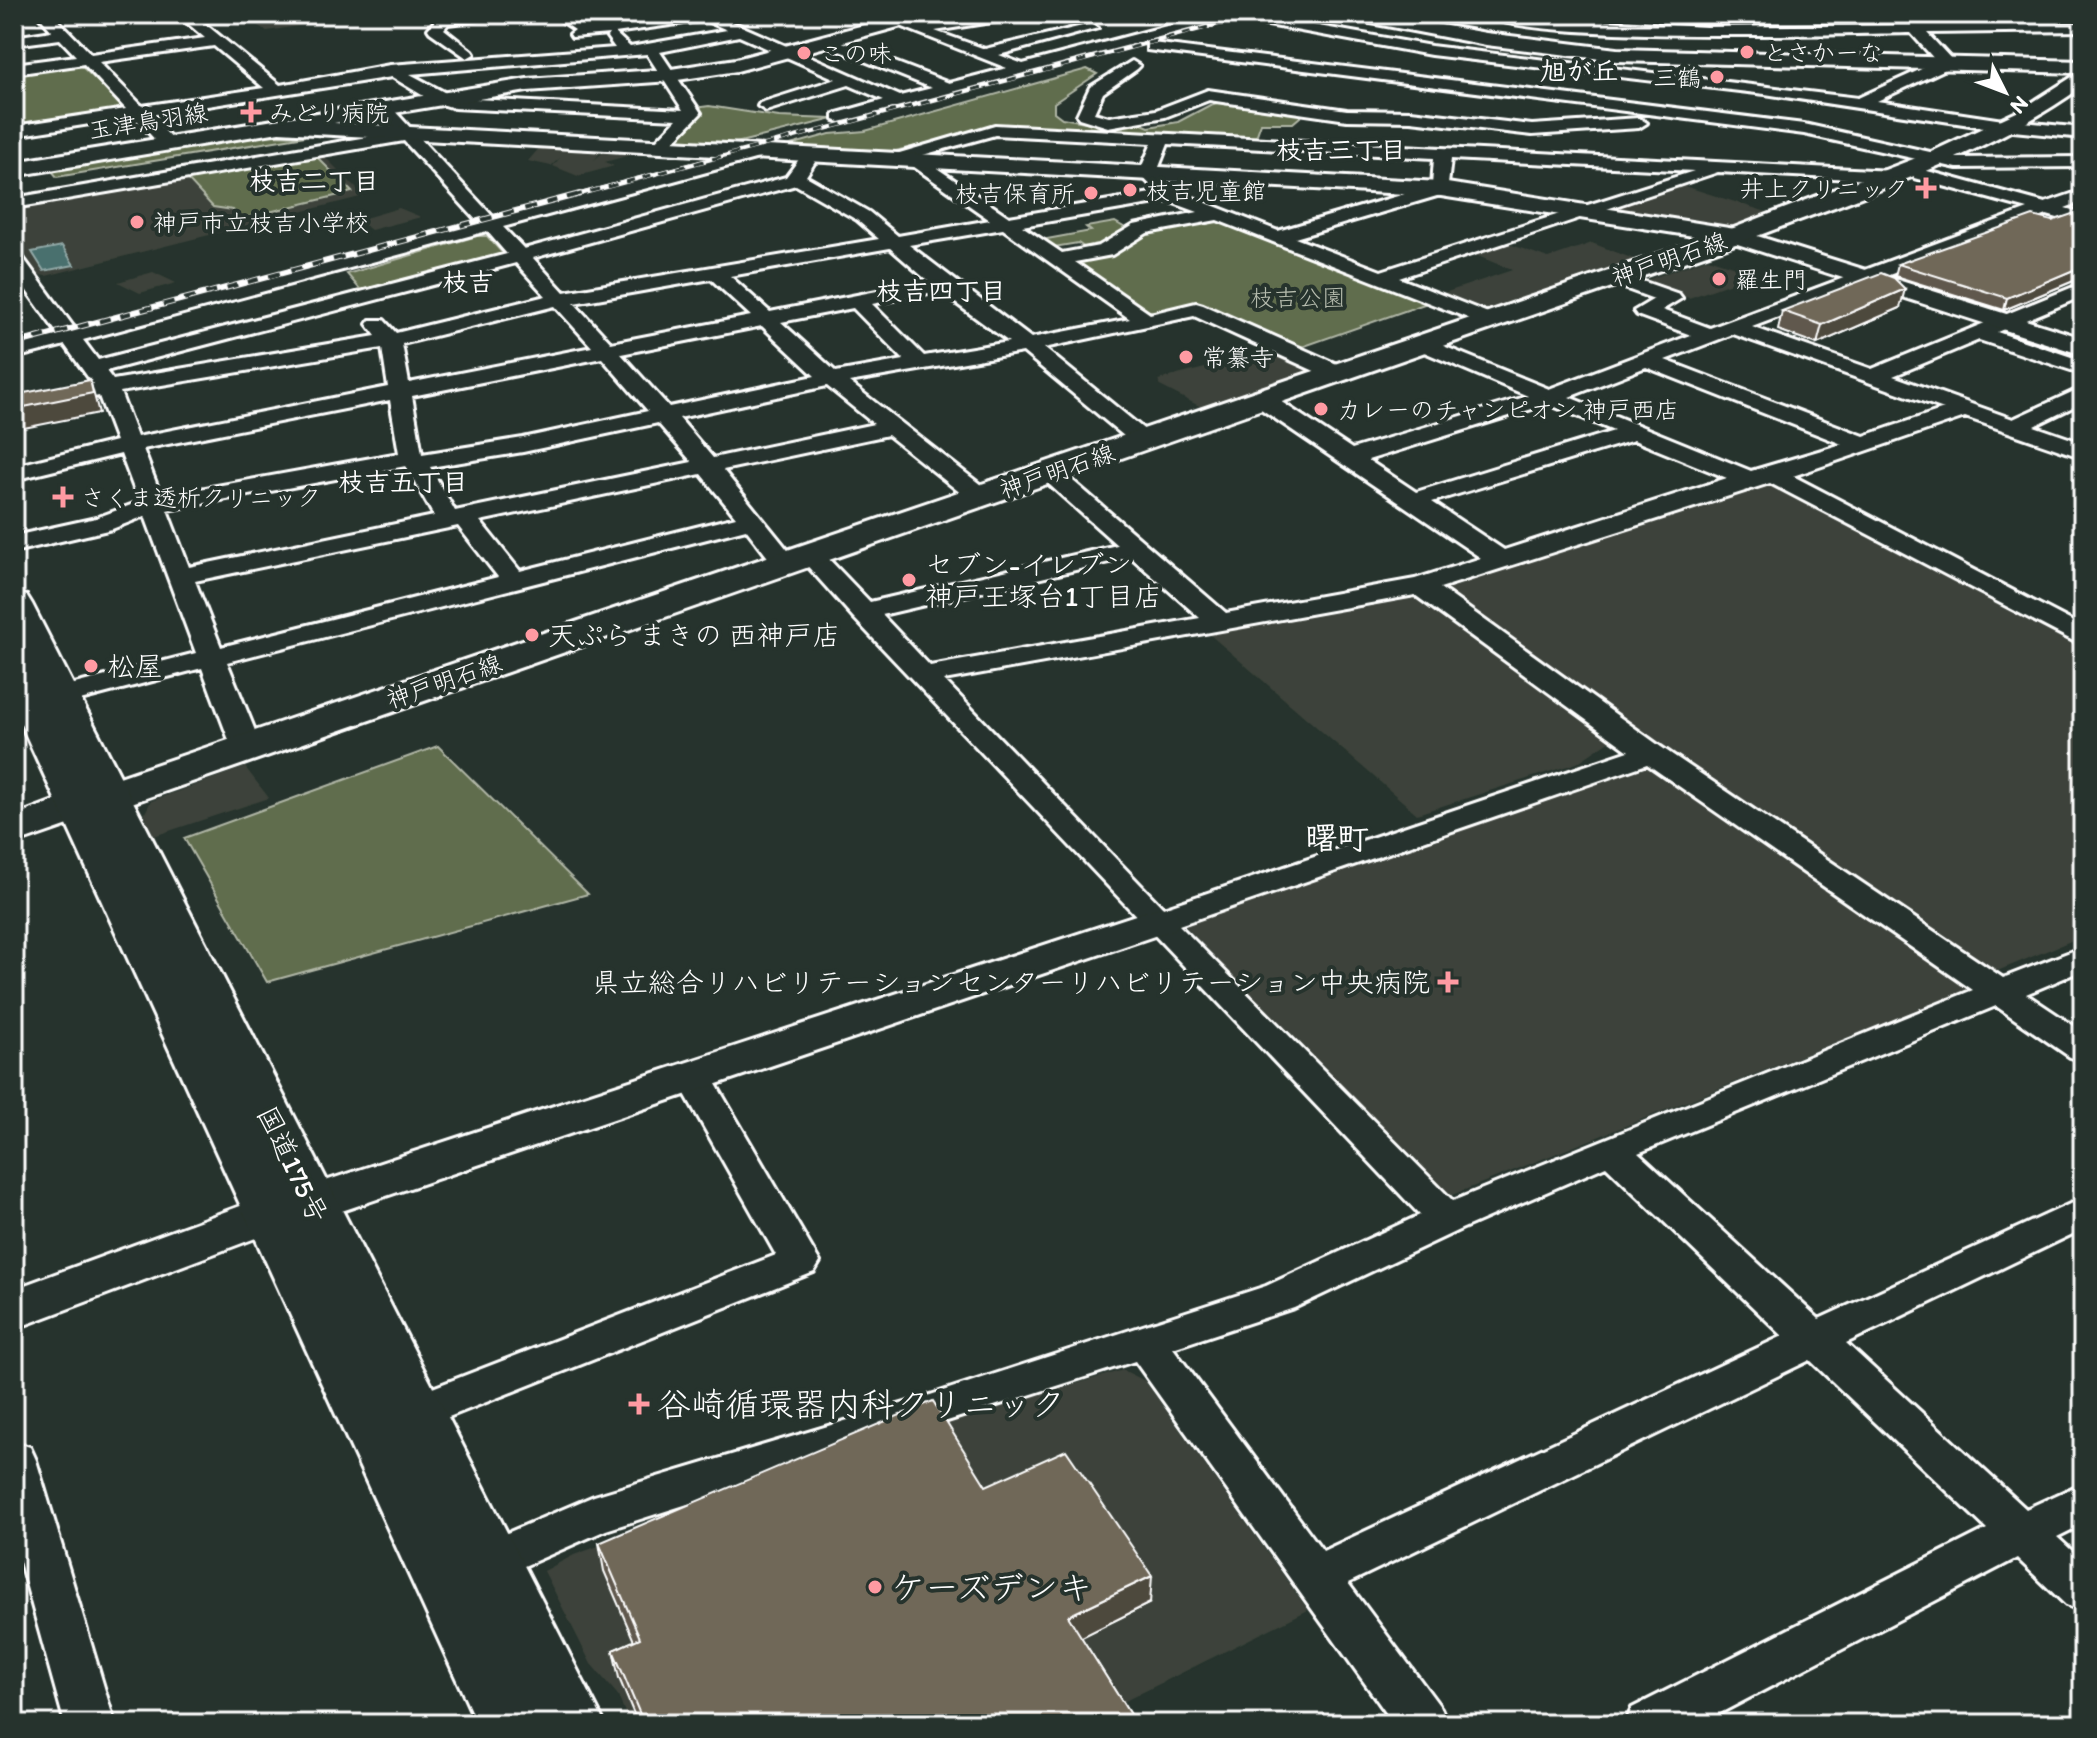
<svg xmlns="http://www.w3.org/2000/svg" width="2097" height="1738" viewBox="0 0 2097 1738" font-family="Itim,'Klee One',sans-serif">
<rect width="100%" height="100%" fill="#26332d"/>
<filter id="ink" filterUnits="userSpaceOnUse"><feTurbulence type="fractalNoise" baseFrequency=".0125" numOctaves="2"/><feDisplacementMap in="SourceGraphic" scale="16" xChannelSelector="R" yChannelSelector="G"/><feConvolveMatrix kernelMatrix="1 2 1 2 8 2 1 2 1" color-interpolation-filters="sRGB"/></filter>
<g filter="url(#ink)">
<path fill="#3c433a" d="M248 14H350L361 16 267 31 242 17Z
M541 146 603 150 594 160 607 149 645 151 605 162 614 166 578 176 553 166 560 158 551 166 528 161Z
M322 154 364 196 46 276 39 275 14 239V206Z
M1681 185 1770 213 1729 227 1615 212 1611 208Z
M399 208 421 217 371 230 358 220Z
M1504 242 1548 258 1592 243 1639 261 1490 311H1480L1438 295 1512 270 1468 252Z
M1708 258 1756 274 1689 298 1641 282Z
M153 272 176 283 140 293 118 282Z
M1275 350 1320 369 1203 408 1160 386 1158 380Z
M1778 484 2083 645V936L1990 974 1442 595 1443 588 1760 485Z
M1405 590 1416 593 1614 738 1577 763 1417 814 1209 634Z
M1650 764 1972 988 1442 1199 1334 1080 1184 925Z
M245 767 269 798 154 836 144 815 151 801Z
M1123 1370 1145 1381 1308 1610 1117 1705 1127 1724H630L617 1694 591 1664 544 1571 574 1555 924 1428Z"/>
<path fill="#606d4e" stroke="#b0b6a6" stroke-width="2" d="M79 64 128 110 14 130V72Z
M1087 69 1097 74 1054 103V112L1062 118 1109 126 1135 121 1149 127 1178 122 1210 105 1228 100 1261 108 1307 111 1293 123H1261L1256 137 1249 140 977 131 879 155 776 149 830 134 865 131Z
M709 106 779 117 833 119 724 146 668 142 695 108Z
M270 135 305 136 57 177 51 170Z
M317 157 352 192 240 219 233 210 213 207 187 179Z
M1213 219 1433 301 1299 348 1197 305 1159 312 1138 310 1072 261 1091 252 1078 243 1048 248 1036 241 1091 231 1086 227 1115 222 1134 233Z
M477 236H487L505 256 364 294 347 274Z
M438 746 588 894 267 982 184 838Z"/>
<path fill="#4a706e" stroke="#92a9a8" stroke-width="2" d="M62 246 74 265 44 271 32 252Z"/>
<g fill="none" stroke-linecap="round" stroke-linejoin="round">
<defs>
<path id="minor" d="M14 14H31L14 19Z
M37 14H52L91 54 205 38 177 14H193L280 85 390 65 615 48 607 37 609 34 572 37 570 34 575 30 551 14H568L592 28 689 14H727L723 18 900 96 932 88 822 44V38H832L949 83 1007 68 870 14H890L919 25 989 14H1023L1016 18 935 31 985 49 1091 24 1098 28 999 55 1023 64 1212 14H1251L1431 46 1858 98 1937 62 1911 33C1846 34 1518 43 1482 14L1706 27 2083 23V31L1927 33 1952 60V66L1877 101 2003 120 2083 128V138L2003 130 1765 94 1431 55 1230 18 840 122 834 120V114L884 100 849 85 766 111 758 106 760 103 836 79 739 36 660 52 701 113 664 151 658 152 650 147 677 119 454 108 432 101 392 77 150 115 177 144 169 149 163 148 134 117 14 136V126L126 109 84 64 14 74V64L76 56 60 39 14 45V37L52 31ZM705 20 727 30 630 47 615 33ZM214 46 264 88 142 106 99 62ZM647 54 683 110 455 98 410 74Z
M428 14H502L495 18 448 24 444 29 472 51 474 54 467 58 430 32 428 29 435 21Z
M1152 43 1804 124 1957 158 2083 157V167L1957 168 1804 134 1147 50V44Z
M1132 61 1140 66 1137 69 1103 93 1094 113 1109 117 1156 110 1208 90 1347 110 1411 111 1532 125 1639 118 1647 123 1639 128 1532 135 1411 121 1347 120 1209 100 1165 117 1108 127 1079 118 1077 115 1090 87Z
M384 104 390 106 494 218 760 147 769 152 766 156 503 227 524 249 786 177 800 158 806 157 815 162 806 176 869 212 898 236 990 220 910 164 908 159 888 164 879 159 995 125 1892 171 1901 176 1892 181 1718 172 1399 278 1498 317 1501 321 1491 327 1217 220 1147 233 1112 255 1075 262 1150 314 1196 303 1203 305 1348 369 1351 374 1348 379H1332L1194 316 1044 348 1152 436 1156 441 1152 446H1136L1023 352 849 382 990 492 993 497 990 502H972L888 435 723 470 795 559 799 564 795 569H777L746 529 227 662 262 748 257 754H237L232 748 202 668 61 705 51 702 47 696 51 690 196 653 145 516 112 529 14 552V536L96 518 139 502 121 454 14 480V466L116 441 99 396 14 413V399L93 384 65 345 14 358V346L58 334 14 273V253L21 255 75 329 478 222 404 141 14 208V198L396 132 376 109ZM995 135 1152 143 1139 173 1157 192 1009 217 919 156ZM1168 144 1434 158 1432 186 1278 231 1176 191 1157 172ZM1451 159 1694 171 1381 271 1295 238 1447 193ZM796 185 857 220 879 239 564 292 533 258ZM1168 201 1198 212 1134 225 1099 246 1062 253 1022 226ZM1003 229 1130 319 1031 338 909 245ZM487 231 507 254 98 360 83 340ZM890 248 928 281 770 312 730 276ZM516 263 546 296 396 333 384 320H370L367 324 376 336 113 380 106 371ZM711 279 751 316 611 343 574 303ZM939 291 1009 342 924 356 872 304ZM555 306 592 347 409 383 402 344ZM853 308 904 360 836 372 781 322ZM762 326 815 376 669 407 621 354ZM382 348 388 387 137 437 120 392ZM602 358 648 411 523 438 422 454 412 396ZM827 386 874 424 713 458 679 418ZM390 400 399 453 161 496 143 449ZM658 423 692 462 455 511 430 467 523 452ZM406 466 434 516 189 567 167 510ZM701 474 736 517 520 571 480 521ZM458 526 498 577 221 647 195 581Z
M1920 169 2045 203 2083 190V201L2065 208 2083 213V225L2047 215 1752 327 1872 369 2083 283V296L1997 332 2083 361V374L1979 340 1893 376 2013 419 2083 387V402L2034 426 2083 443V458L1965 417 1793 476 2083 627V646L1770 483 1440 588 1661 747 2003 978 2083 947V970L2026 994 2083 1032V1061L2070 1057 1996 1006 1638 1153 1819 1319 2083 1198V1229L1846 1343 2026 1509 2083 1483V1524L2057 1537 2083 1561V1611L2066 1605 2017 1558 1699 1724H1625L1632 1708 1987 1529 1810 1360 1348 1583 1441 1708 1448 1724H1394L1135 1361 606 1530 476 1587 460 1581 453 1567 460 1553 594 1496 918 1399 1266 1286 1420 1215 854 618 803 561 799 556 803 551H821L870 602 1117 545 1042 478 1038 473 1050 466 1058 468 1226 613 1415 579 1481 558 1255 405 1252 400 1255 395H1271L1352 449 1528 396 1417 349 1413 345 1417 341H1431L1549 389 1691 335 1637 315 1634 311 1654 299 1608 282 1605 278 1608 274H1622L1679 294 1682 298 1662 310 1710 328 2028 209 1914 178V170ZM1733 334 1944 409 1864 436 1665 360ZM1646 367 1842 444 1751 471 1569 397ZM1548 404 1614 431 1416 492 1368 460ZM1634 440 1727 478 1504 550 1432 502ZM1131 557 1200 618 930 666 882 615ZM1415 595 1629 751 1163 908 944 680ZM1647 764 1973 990 1453 1201 1179 925ZM1606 1166 1783 1336 1323 1551 1173 1348 1294 1308 1461 1229Z
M693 1064 706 1067 814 1252 820 1262 814 1272 416 1430 401 1435 386 1430 379 1418 386 1406 776 1255 675 1076 680 1067Z
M14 1442 30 1447 36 1460 115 1724H65L14 1540Z"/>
<path id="tertiary" d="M905 14H934L931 18 737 71 671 81 527 91 334 123 1441 182 1735 229 2083 338V355L1731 242 1441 196 279 132 14 176V162L527 79 671 69 736 59Z
M1341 14H1379L1486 33 1617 49 2083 61V73L1617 61 1486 45 1350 19Z
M1160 907 1175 911 1181 920 1175 929 330 1215 282 1228 14 1329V1289L254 1201 307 1187Z"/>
<path id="primary" d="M2083 70V86C1982 159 1860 196 1744 241L14 844V816L96 785 1726 231 1929 153 2019 111Z"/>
<path id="trunk" d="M14 593 27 596 32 604 605 1724H477L14 709V662L24 663 14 642Z"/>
</defs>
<use href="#minor" stroke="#fff" stroke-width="6"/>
<use href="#tertiary" stroke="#fff" stroke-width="6"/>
<use href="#primary" stroke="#fff" stroke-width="6"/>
<use href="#trunk" stroke="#fff" stroke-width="6"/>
<use href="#minor" fill="#26332d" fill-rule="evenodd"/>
<use href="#tertiary" fill="#26332d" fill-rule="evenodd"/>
<use href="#primary" fill="#26332d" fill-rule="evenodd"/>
<use href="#trunk" fill="#26332d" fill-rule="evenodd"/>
<defs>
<path id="rail-far1" d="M573 196 1257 14"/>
<path id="rail" d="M14 344 580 194"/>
</defs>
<use href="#rail-far1" stroke="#fff" stroke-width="4"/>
<use href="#rail" stroke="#fff" stroke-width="6"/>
<use href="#rail-far1" stroke="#26332d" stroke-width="3" stroke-dasharray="9" stroke-linecap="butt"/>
<use href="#rail" stroke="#26332d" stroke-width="4" stroke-dasharray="11" stroke-linecap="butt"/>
</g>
<path fill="#60594d" stroke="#fff" stroke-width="2" d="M2083 214V277L2004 310 1895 276 1898 264Z
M1900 308 1817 344 1778 330 1782 311Z
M986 1486 1150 1603 1081 1637 1136 1724H638L619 1678 613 1650 634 1641 604 1571 599 1543Z"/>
<path fill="#4e483e" stroke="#fff" stroke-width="2" d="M2083 266V277L2004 310 2007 298Z
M1905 289 1900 308 1817 344 1822 325Z
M90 380 99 413 14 430V409Z
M1152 1576 1150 1603 1068 1644V1616Z"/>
<path fill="#706759" stroke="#fff" stroke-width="2" d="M2075 213 2083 214V266L2007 298 1898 264 2033 216 2052 221Z
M1881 273 1894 278 1905 289 1822 325 1782 311Z
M90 380 93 393 14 409V395Z
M933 1401 986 1486 1066 1450 1152 1576 1068 1616 1136 1724H644L613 1650 640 1638 599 1543Z"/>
</g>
<g fill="#ff9aa2" stroke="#26332d" stroke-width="3">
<circle cx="1747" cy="52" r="8"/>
<circle cx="804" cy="53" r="8"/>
<circle cx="1717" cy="77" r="8"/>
<path d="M247 100h8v8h8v8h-8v8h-8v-8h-8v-8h8z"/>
<path d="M1922 176h8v8h8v8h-8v8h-8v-8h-8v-8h8z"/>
<circle cx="1130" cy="190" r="8"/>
<circle cx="1091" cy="193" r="8"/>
<circle cx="137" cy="222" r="8"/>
<circle cx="1719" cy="279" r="8"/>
<circle cx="1186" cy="357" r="8"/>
<circle cx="1321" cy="409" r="8"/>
<path d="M59 485h8v8h8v8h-8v8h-8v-8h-8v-8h8z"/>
<circle cx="909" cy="580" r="8"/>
<circle cx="532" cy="635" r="8"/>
<circle cx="91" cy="666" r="8"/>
<path d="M1444 970h8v8h8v8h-8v8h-8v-8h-8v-8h8z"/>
<path d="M635 1392h8v8h8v8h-8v8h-8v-8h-8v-8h8z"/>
<circle cx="875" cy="1587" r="8"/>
</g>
<g text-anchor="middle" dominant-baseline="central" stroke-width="8" stroke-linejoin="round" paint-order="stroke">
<g font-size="24" fill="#fff" stroke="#26332d" text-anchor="start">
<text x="1763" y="52">とさかーな</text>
<text x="820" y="53">この味</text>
<text x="1701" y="77" text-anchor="end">三鶴</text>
<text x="269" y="112">みどり病院</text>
<text x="1908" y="188" text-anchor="end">井上クリニック</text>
<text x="1146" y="190">枝吉児童館</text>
<text x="1075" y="193" text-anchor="end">枝吉保育所</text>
<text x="153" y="222">神戸市立枝吉小学校</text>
<text x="1735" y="279">羅生門</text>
<text x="1202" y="357">常纂寺</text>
<text x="1337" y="409">カレーのチャンピオン 神戸西店</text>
<text x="81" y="497">さくま透析クリニック</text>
</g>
<g font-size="24" fill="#fff" stroke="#26332d">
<text transform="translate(148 121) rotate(-9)">玉津鳥羽線</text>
<text transform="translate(1669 259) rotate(-19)">神戸明石線</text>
<text transform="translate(1057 471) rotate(-19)">神戸明石線</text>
<text transform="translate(444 681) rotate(-19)">神戸明石線</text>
</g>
<g font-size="24" fill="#b7bdaf" stroke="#26332d">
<text x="1298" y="297">枝吉公園</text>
</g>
<g font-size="26" font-weight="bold" fill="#fff" stroke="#26332d">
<text x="1579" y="71">旭が丘</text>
<text x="1341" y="150">枝吉三丁目</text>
<text x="314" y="181">枝吉二丁目</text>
<text x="941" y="291">枝吉四丁目</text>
<text x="403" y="482">枝吉五丁目</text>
</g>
<g font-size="26" font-weight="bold" fill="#fff" stroke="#26332d">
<text x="468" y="282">枝吉</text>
</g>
<g font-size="28" fill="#fff" stroke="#26332d" text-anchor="start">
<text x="925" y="564">セブン-イレブン<tspan x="925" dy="32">神戸王塚台1丁目店</tspan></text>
<text x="548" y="635">天ぷら まきの 西神戸店</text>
<text x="107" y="666">松屋</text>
<text x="1430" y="982" text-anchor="end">県立総合リハビリテーションセンターリハビリテーション中央病院</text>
</g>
<g font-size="28" fill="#fff" stroke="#26332d">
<text transform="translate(293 1164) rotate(64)">国道175号</text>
</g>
<g font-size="32" font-weight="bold" fill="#fff" stroke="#26332d">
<text x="1337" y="838">曙町</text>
</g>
<g font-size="34" fill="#fff" stroke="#26332d" text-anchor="start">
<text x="657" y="1404">谷崎循環器内科クリニック</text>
<text x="891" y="1587">ケーズデンキ</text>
</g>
</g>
<rect width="2097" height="1738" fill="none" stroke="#26332d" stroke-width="48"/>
<rect x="24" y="24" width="2049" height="1690" fill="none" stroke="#fff" stroke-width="3" filter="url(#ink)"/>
<g transform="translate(2005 92) rotate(132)" stroke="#26332d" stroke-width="6" paint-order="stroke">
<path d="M0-6L14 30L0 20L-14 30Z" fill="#ffffff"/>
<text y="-12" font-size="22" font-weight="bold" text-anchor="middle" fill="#ffffff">N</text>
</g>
</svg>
